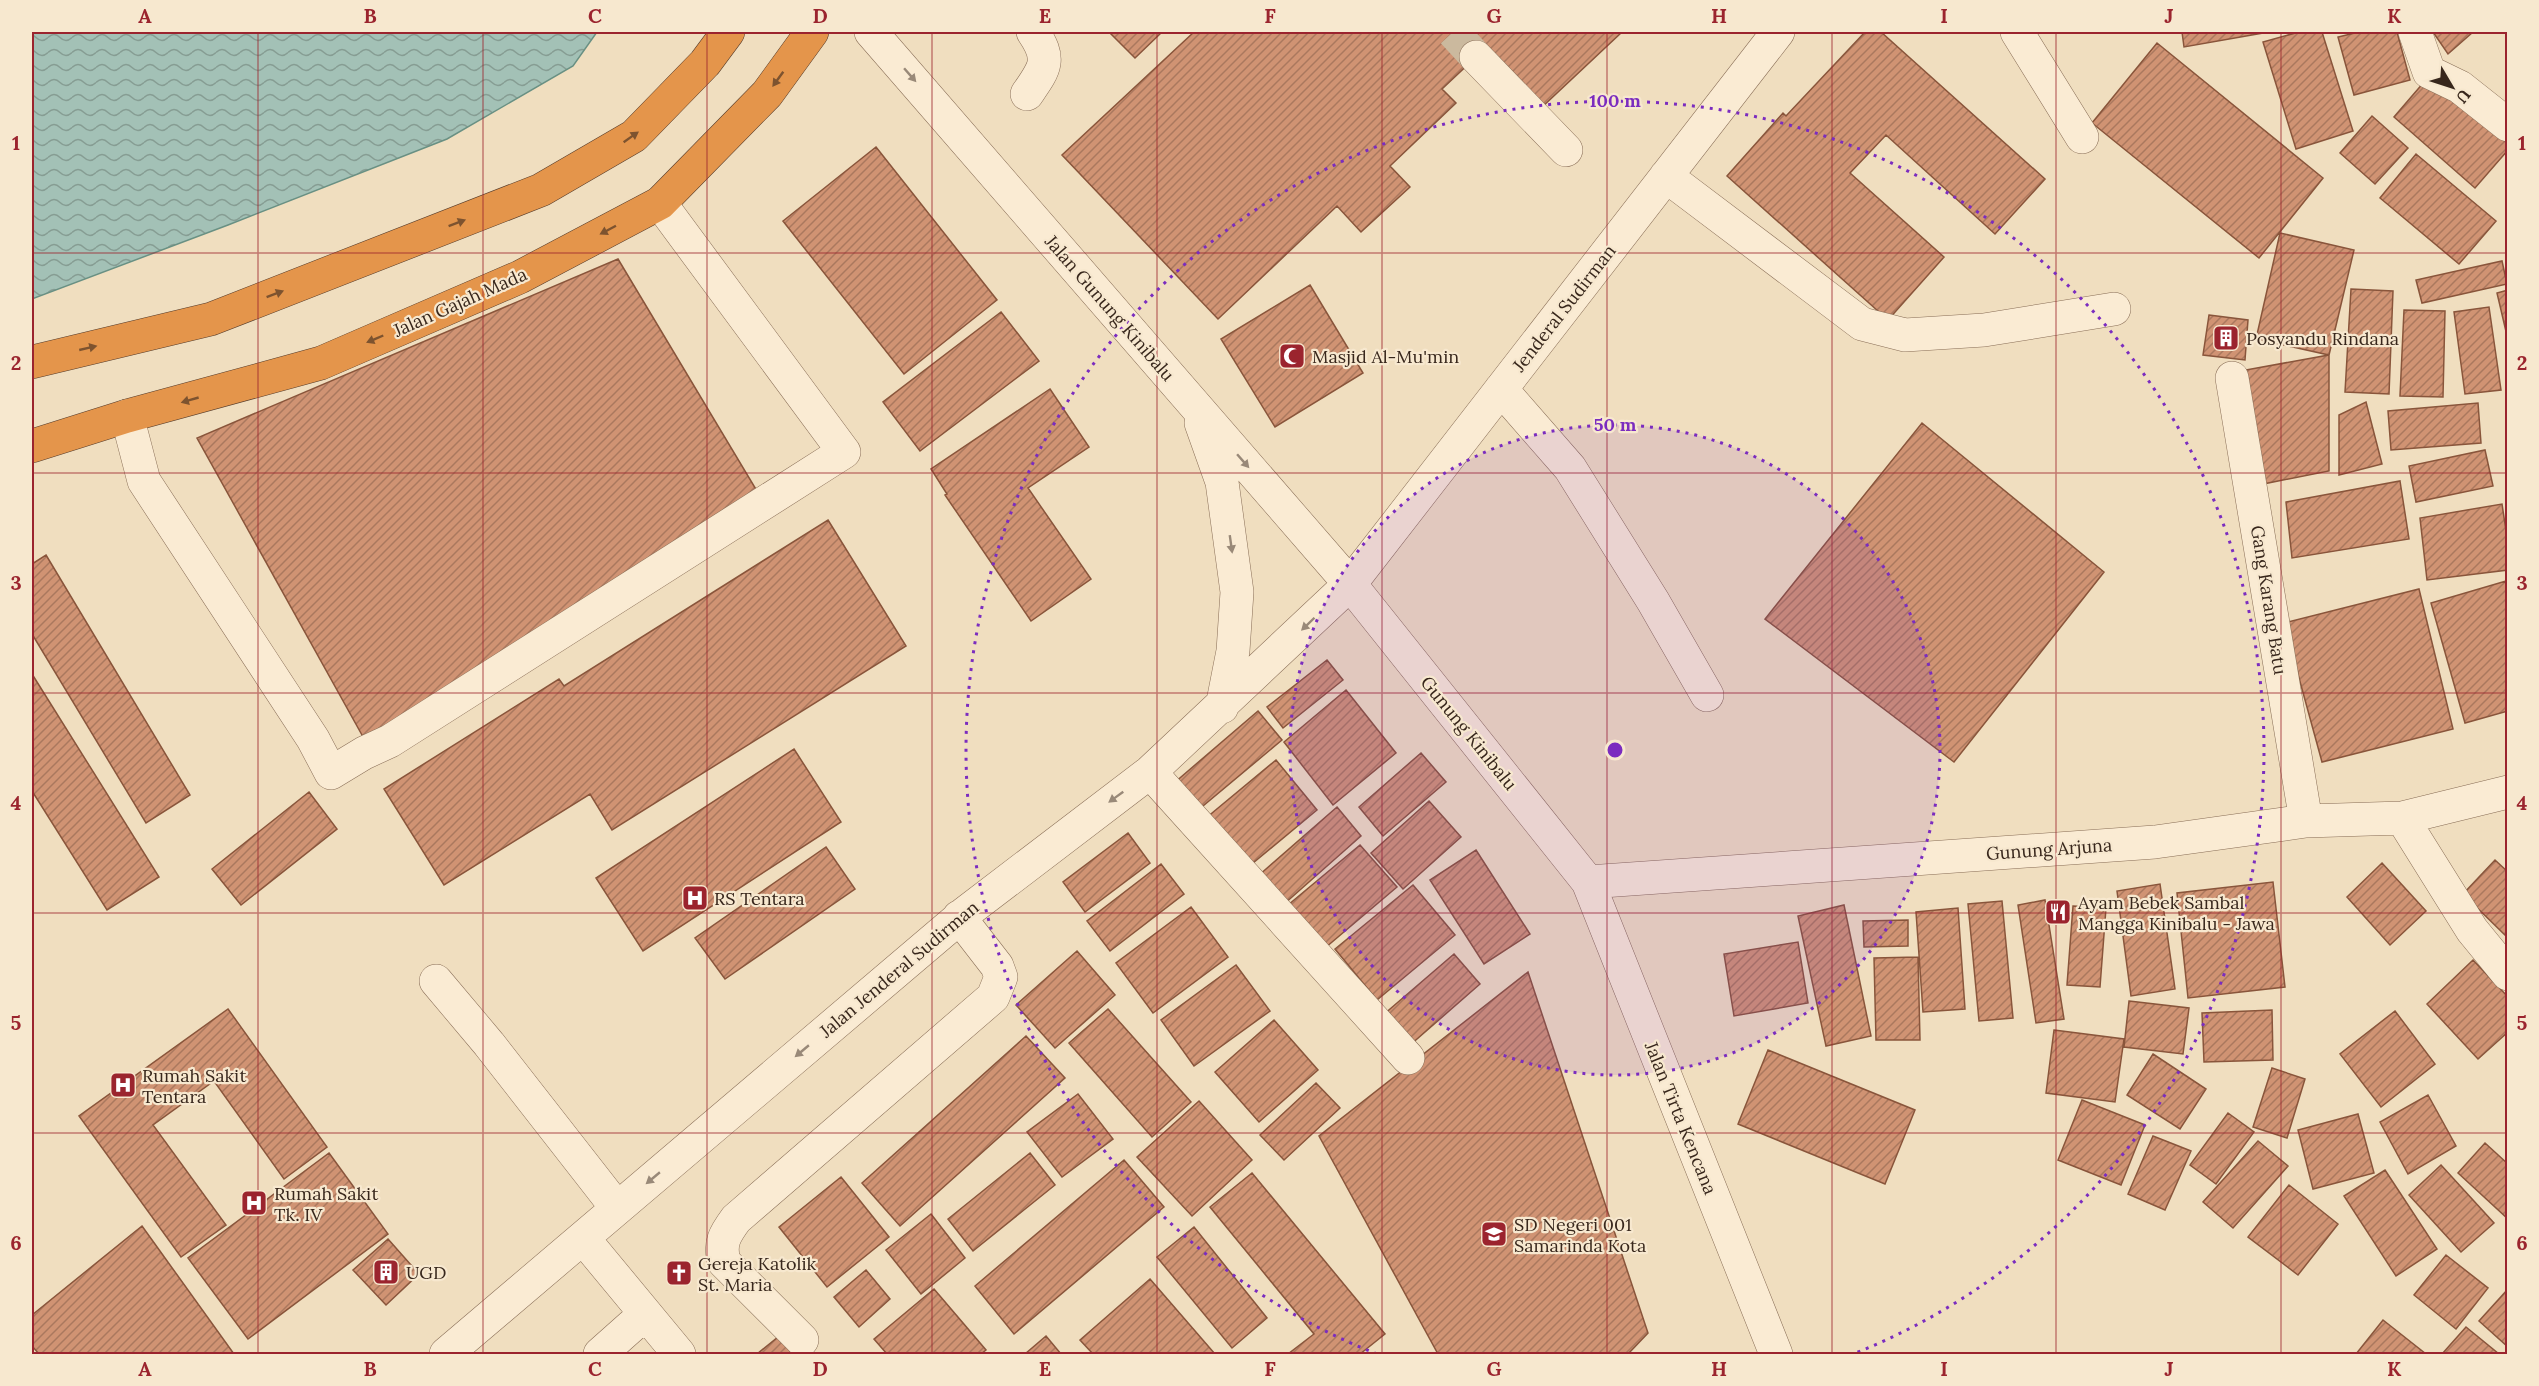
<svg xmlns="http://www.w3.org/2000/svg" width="2539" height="1386" viewBox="0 0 2539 1386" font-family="Lora,serif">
<defs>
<pattern id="water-waves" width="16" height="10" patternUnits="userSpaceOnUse" patternTransform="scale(1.5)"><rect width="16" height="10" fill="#a3c1b6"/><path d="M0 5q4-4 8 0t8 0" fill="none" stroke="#869d93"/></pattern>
<pattern id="building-hatch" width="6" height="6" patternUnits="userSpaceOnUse" patternTransform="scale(1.5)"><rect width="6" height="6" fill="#d09373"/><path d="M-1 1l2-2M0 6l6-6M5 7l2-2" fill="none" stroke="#aa785e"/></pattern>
</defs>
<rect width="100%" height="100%" fill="#f0debf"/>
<path fill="url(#water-waves)" stroke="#699083" stroke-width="1.5" d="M32 32H597L573 66 447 139 228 225 32 299Z"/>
<path fill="url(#building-hatch)" stroke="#89553b" stroke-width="1.5" d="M1109 32H1162L1135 58Z
M1194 32H1622L1541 108 1476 57 1442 89 1456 103 1390 166 1410 187 1361 232 1337 206 1218 319 1062 155Z
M1865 32H1881L2045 179 1995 234 1886 135 1850 173 1944 257 1888 320 1727 176 1783 113 1786 116Z
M2182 32H2269L2184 47Z
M2299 32H2322L2353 131 2296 149 2263 42Z
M2359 32H2397L2410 80 2354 95 2338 37Z
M2433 32H2473L2448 54Z
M2157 43 2323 178 2259 258 2092 123Z
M2430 75 2508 142V150L2475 188 2394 117Z
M2372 116 2408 148 2375 184 2340 153Z
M876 147 997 300 904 374 783 221Z
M2416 154 2496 221 2459 264 2380 198Z
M2280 233 2354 250 2329 355 2256 339Z
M618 259 760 496 367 744 197 438Z
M2502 261 2507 284 2422 303 2416 280Z
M1310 285 1363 373 1275 427 1221 339Z
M2351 289 2393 291 2389 394 2345 392Z
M2508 290V340L2497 293Z
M2489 307 2501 390 2465 394 2454 312Z
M2404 310 2445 311 2443 397 2400 396Z
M1001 312 1039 361 920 451 883 402Z
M2209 315 2248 320 2245 360 2203 355Z
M2329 355V471L2263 484 2240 371Z
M1050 389 1089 447 1028 488 1091 579 1031 621 945 495 947 494 931 469Z
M2366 402 2382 464 2339 475V415Z
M2478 403 2481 443 2391 450 2388 411Z
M1922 423 2104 572 1954 762 1765 619Z
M2485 450 2493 486 2416 502 2409 466Z
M2400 481 2409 539 2292 558 2286 502Z
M2502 504 2508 544V570L2427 580 2420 518Z
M828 520 906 646 612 830 590 794 444 885 384 789 559 679 564 686Z
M46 555 190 795 146 823 32 634V564Z
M2506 581 2508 711 2465 723 2431 603Z
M2419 589 2453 729 2322 762 2284 623Z
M1327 660 1343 680 1283 728 1267 707Z
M32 674 159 877 107 910 32 791Z
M1346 690 1396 753 1333 805 1284 742Z
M1258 711 1282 740 1197 811 1174 783Z
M794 749 841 822 643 951 596 878Z
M1421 753 1446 782 1383 836 1359 807Z
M1276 760 1317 810 1247 868 1206 818Z
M309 792 337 829 241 905 212 869Z
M1429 801 1461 837 1403 889 1371 853Z
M1337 807 1361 836 1283 905 1258 876Z
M1128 833 1150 863 1085 912 1063 882Z
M1360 845 1397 887 1325 948 1288 905Z
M826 847 855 889 725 979 695 938Z
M1476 850 1530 934 1484 964 1430 880Z
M2495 860 2508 872V938L2463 894Z
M2382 863 2426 911 2390 945 2347 897Z
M1161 864 1184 894 1110 951 1087 921Z
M2273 882 2285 987 2188 998 2177 893Z
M2160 884 2175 989 2131 996 2117 891Z
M1413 885 1455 935 1377 1000 1335 949Z
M2045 900 2064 1019 2036 1023 2018 905Z
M2002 901 2013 1018 1979 1021 1968 904Z
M1844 905 1871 1036 1826 1046 1798 916Z
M2073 906 2106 908 2100 987 2067 985Z
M1191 907 1228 957 1153 1013 1116 963Z
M1958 908 1965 1009 1923 1012 1916 912Z
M1908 920V946L1864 947 1863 921Z
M1798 942 1808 1003 1734 1016 1724 954Z
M1077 951 1115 995 1055 1048 1016 1005Z
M1454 954 1480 984 1409 1046 1383 1015Z
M1918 957 1920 1040H1876L1874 958Z
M2473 960 2508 997V1032L2478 1059 2427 1004Z
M1236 965 1270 1011 1194 1066 1161 1020Z
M1528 972 1648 1333 1628 1354H1438L1319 1136Z
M2129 1001 2189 1008 2183 1054 2124 1047Z
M228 1009 327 1147 284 1179 214 1081 153 1125 226 1225 181 1257 79 1116Z
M1108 1009 1191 1102 1152 1137 1069 1043Z
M2272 1010 2273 1060 2204 1062 2202 1013Z
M2395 1011 2435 1064 2381 1107 2340 1054Z
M1274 1020 1318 1070 1259 1122 1215 1072Z
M2054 1030 2124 1039 2115 1102 2046 1093Z
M1026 1036 1065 1078 900 1226 862 1183Z
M1768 1050 1915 1110 1885 1184 1738 1124Z
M2153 1054 2206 1089 2180 1129 2127 1095Z
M2272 1068 2305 1079 2287 1138 2253 1127Z
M1316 1083 1340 1108 1284 1160 1260 1135Z
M1078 1094 1113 1139 1062 1177 1027 1132Z
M2428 1095 2456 1146 2408 1174 2380 1122Z
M2082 1100 2145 1125 2121 1185 2058 1160Z
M1199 1101 1252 1160 1192 1216 1137 1157Z
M2228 1113 2254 1132 2216 1184 2190 1165Z
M2358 1114 2374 1173 2313 1189 2298 1130Z
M2153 1136 2191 1151 2165 1210 2128 1194Z
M2258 1141 2288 1166 2233 1228 2203 1202Z
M2485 1143 2508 1164V1219L2458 1173Z
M329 1153 388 1234 248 1339 188 1258Z
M1030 1153 1055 1185 973 1251 948 1219Z
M1124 1160 1164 1207 1014 1334 975 1286Z
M2441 1165 2494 1223 2461 1252 2409 1195Z
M2385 1170 2437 1249 2396 1276 2344 1196Z
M1252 1173 1385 1334 1360 1354H1288L1314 1334 1210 1207Z
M841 1177 889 1237 827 1287 779 1227Z
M2289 1185 2338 1224 2298 1275 2248 1237Z
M931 1214 965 1258 921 1294 886 1250Z
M142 1226 234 1354H39L32 1346V1315Z
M1194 1227 1267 1318 1232 1348 1157 1257Z
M388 1239 419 1274 386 1305 353 1270Z
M2446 1255 2488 1288 2456 1329 2414 1295Z
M866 1270 890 1299 859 1327 834 1297Z
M1150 1279 1215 1354H1093L1080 1340Z
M934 1289 986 1350 981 1354H887L874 1339Z
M2508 1289V1347L2479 1321Z
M2383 1320 2426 1354H2356Z
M2466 1327 2499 1354H2442Z
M1046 1336 1061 1354H1025Z
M778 1337 793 1354H757Z"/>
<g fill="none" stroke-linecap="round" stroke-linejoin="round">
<path stroke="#cbb99e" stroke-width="33" stroke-dasharray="33 16" stroke-linecap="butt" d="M1453 32 1476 57"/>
<defs>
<path id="minor" d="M871 32 1350 584 1588 882 1776 1354
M2017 32 2082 137
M2415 32 2429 72 2460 87 2508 125
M1476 57 1566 150
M1027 94C1045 68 1052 60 1033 32
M1666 176 1862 324 1905 335 1984 330 2114 309
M2232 378 2306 821
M1501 389 1570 468 1653 601 1707 695
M127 416 144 481 313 739 331 773 364 753 390 741 844 452 660 203
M1201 423 1222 482 1237 592 1233 651 1222 707
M1150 772 1408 1058
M2402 818 2472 930 2508 974
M1588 882 2155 842 2306 821 2402 818 2508 792
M436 981 489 1044 617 1208
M583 1238 679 1354
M802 1340 724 1262C719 1243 725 1234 736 1219L993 997 1001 977 997 966 959 917
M446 1354 965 913 1150 772 1350 584 1778 32
M600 1354 645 1314"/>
<path id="highway" d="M32 362 211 319 541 190 634 136 705 63 728 32
M32 446 127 416 321 363 520 277 660 203 767 94 812 32"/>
</defs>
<use href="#minor" stroke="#896e57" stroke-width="34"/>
<use href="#highway" stroke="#563c2b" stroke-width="34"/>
<use href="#minor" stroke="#faebd3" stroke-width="33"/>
<use href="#highway" stroke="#e4954b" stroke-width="33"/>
</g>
<defs><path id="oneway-solid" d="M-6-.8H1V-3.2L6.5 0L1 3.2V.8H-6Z" transform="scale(1.5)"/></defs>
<g fill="#998978">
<use href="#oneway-solid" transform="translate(910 75) rotate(49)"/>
<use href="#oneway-solid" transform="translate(1243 461) rotate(49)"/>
<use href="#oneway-solid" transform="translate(1231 544) rotate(82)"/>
<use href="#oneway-solid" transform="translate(1308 624) rotate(136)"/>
<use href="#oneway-solid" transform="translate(1116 797) rotate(144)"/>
<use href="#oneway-solid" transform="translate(802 1051) rotate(140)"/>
<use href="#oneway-solid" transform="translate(653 1178) rotate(140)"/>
</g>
<g fill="#7d532f">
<use href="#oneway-solid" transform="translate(778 79) rotate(126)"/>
<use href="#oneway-solid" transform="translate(631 137) rotate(-35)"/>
<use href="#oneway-solid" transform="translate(457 223) rotate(-21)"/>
<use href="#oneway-solid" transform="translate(608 230) rotate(152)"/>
<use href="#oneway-solid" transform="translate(275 294) rotate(-21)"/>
<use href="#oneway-solid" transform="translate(375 339) rotate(157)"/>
<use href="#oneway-solid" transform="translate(88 348) rotate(-13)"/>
<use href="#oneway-solid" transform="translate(190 400) rotate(164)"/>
</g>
<path fill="none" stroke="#9b242e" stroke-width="1.5" stroke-opacity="0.55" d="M258 32V1354M483 32V1354M707 32V1354M932 32V1354M1157 32V1354M1382 32V1354M1607 32V1354M1832 32V1354M2056 32V1354M2281 32V1354M32 253H2508M32 473H2508M32 693H2508M32 913H2508M32 1133H2508"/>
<circle cx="1615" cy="750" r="325" fill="#7b2cbf" fill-opacity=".12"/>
<g fill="none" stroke="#7b2cbf" stroke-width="3" stroke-dasharray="3 6">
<circle cx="1615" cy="750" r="325"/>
<path d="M1377 1354A649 649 0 1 1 1853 1354"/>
</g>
<defs>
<symbol id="building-square" viewBox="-11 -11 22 22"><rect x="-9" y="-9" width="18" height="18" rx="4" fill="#9b242e" stroke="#f7e8cf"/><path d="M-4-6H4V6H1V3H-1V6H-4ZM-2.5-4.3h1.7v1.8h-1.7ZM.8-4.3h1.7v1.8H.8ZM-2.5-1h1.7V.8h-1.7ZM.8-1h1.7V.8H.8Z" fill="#fff"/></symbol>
<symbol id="mosque-square" viewBox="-11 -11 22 22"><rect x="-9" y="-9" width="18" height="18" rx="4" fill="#9b242e" stroke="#f7e8cf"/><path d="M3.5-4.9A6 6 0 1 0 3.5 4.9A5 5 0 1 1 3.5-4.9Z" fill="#fff"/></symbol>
<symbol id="hospital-square" viewBox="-11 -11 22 22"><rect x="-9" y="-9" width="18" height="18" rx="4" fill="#9b242e" stroke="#f7e8cf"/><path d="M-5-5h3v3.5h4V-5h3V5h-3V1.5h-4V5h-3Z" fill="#fff"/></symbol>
<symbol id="restaurant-square" viewBox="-11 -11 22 22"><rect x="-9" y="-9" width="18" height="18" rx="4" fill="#9b242e" stroke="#f7e8cf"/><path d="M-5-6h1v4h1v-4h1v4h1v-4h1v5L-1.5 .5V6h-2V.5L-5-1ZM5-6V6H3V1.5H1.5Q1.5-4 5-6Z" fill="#fff"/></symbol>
<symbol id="school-square" viewBox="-11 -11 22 22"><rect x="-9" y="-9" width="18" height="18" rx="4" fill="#9b242e" stroke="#f7e8cf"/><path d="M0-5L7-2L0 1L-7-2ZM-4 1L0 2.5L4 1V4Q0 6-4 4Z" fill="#fff"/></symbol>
<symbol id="church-square" viewBox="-11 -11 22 22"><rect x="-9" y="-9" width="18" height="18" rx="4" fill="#9b242e" stroke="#f7e8cf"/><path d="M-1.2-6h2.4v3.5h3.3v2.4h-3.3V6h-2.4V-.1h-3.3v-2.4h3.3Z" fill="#fff"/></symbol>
</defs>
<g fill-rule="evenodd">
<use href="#building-square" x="2211" y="323" width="30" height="30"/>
<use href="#mosque-square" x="1277" y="341" width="30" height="30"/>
<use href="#hospital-square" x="680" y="883" width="30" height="30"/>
<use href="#restaurant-square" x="2043" y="897" width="30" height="30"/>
<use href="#hospital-square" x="108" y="1070" width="30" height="30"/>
<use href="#hospital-square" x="239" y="1188" width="30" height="30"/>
<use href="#school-square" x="1479" y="1219" width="30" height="30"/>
<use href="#building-square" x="371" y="1257" width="30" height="30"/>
<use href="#church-square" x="664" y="1258" width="30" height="30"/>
</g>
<g text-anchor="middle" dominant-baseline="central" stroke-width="4.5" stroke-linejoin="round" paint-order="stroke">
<g font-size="18" fill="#38271c" stroke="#f7e8cf">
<text transform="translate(460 302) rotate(-24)">Jalan Gajah Mada</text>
<text transform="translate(1110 308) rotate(49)">Jalan Gunung Kinibalu</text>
<text transform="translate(1564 308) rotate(-52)">Jenderal Sudirman</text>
<text transform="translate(2269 600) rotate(81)">Gang Karang Batu</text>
<text transform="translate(1469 733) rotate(51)">Gunung Kinibalu</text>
<text transform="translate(2049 849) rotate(-4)">Gunung Arjuna</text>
<text transform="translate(899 969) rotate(-40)">Jalan Jenderal Sudirman</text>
<text transform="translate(1681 1118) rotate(68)">Jalan Tirta Kencana</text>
</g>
<g font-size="18" fill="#38271c" stroke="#f7e8cf" text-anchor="start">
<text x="2246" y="338">Posyandu Rindana</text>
<text x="1312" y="356">Masjid Al-Mu'min</text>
<text x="714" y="898">RS Tentara</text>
<text x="2078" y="902">Ayam Bebek Sambal<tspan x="2078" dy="21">Mangga Kinibalu - Jawa</tspan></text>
<text x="142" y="1075">Rumah Sakit<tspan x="142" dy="21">Tentara</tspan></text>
<text x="274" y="1193">Rumah Sakit<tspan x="274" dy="21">Tk. IV</tspan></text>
<text x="1514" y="1224">SD Negeri 001<tspan x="1514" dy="21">Samarinda Kota</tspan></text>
<text x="698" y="1263">Gereja Katolik<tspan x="698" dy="21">St. Maria</tspan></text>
<text x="406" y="1272">UGD</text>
</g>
</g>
<circle cx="1615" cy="750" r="9" fill="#7b2cbf" stroke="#f7e8cf" stroke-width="3"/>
<g font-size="18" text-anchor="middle" font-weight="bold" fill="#7b2cbf" stroke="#f7e8cf" stroke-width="4.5" stroke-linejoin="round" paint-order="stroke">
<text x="1615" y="107">100 m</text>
<text x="1615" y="431">50 m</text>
</g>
<rect width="2539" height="1386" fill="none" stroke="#f7e8cf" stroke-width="66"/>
<g transform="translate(2452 87) rotate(129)" stroke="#f7e8cf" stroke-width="4.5" paint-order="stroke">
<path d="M0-4.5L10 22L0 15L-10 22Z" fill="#38271c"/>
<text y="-9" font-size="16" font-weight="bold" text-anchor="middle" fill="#38271c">U</text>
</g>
<rect x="33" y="33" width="2473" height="1320" fill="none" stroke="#9b242e" stroke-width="2"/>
<g font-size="20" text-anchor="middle" font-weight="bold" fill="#9b242e">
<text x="145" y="23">A</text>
<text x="370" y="23">B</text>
<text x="595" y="23">C</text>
<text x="820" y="23">D</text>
<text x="1045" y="23">E</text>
<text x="1270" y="23">F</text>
<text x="1494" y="23">G</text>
<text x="1719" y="23">H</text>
<text x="1944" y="23">I</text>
<text x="2169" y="23">J</text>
<text x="2394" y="23">K</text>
<text x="16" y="150">1</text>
<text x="2522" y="150">1</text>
<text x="16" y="370">2</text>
<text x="2522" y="370">2</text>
<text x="16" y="590">3</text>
<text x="2522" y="590">3</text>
<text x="16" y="810">4</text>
<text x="2522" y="810">4</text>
<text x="16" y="1030">5</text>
<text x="2522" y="1030">5</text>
<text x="16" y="1250">6</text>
<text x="2522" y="1250">6</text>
<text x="145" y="1376">A</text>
<text x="370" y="1376">B</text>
<text x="595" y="1376">C</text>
<text x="820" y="1376">D</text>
<text x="1045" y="1376">E</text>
<text x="1270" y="1376">F</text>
<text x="1494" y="1376">G</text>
<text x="1719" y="1376">H</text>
<text x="1944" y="1376">I</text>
<text x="2169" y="1376">J</text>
<text x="2394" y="1376">K</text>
</g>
</svg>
